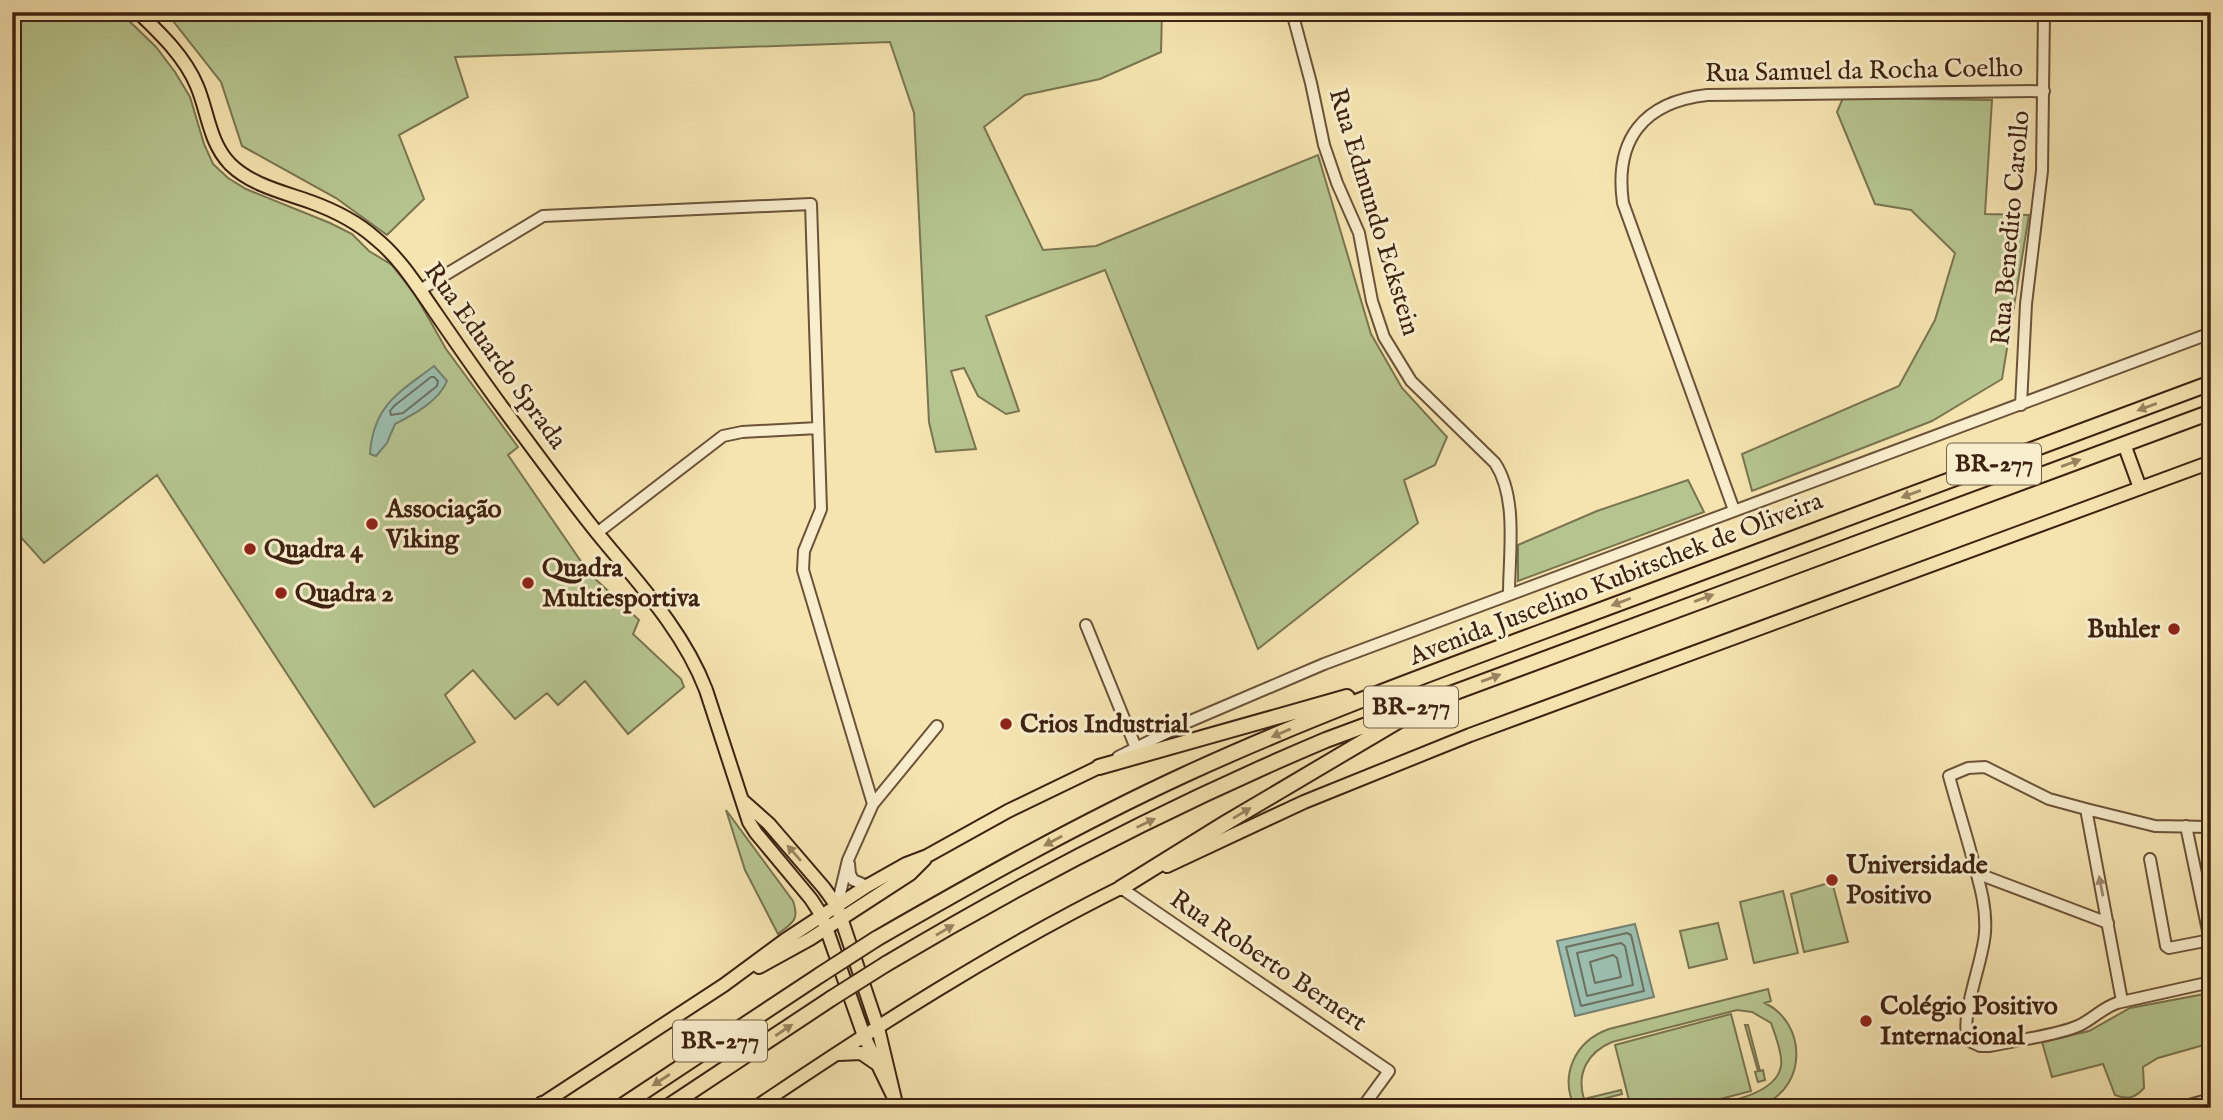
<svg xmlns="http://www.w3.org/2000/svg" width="2223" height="1120" viewBox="0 0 2223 1120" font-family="'IM FELL English',serif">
<rect width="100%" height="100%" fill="#f5e4b0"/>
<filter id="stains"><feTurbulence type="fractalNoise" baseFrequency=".00286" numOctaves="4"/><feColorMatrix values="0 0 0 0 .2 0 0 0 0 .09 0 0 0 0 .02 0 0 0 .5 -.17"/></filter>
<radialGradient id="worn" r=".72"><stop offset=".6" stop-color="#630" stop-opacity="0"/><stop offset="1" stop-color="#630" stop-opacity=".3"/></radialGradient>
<path fill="#b6c590" stroke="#7a7450" stroke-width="2" d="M12 12H120L156 47 175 72 190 97 204 144 213 164 228 178 246 189 330 223 352 234 369 251 392 265 416 296 446 349 518 447 508 455 589 573 639 620 633 634 681 679 684 687 628 734 585 681 558 705 547 693 515 719 473 670 445 695 475 742 374 807 157 475 44 563 19 535 12 539Z
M166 12H1162L1161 52 1100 79 1025 95 984 127 1043 250 1096 246 1318 155 1371 334 1402 388 1447 437 1435 465 1404 480 1418 523 1258 649 1105 270 986 316 1019 411 1006 414 978 396 964 368 951 371 976 449 936 452 929 422 914 113 890 42 455 57 468 97 399 135 424 199 387 235 336 198 242 146 221 82Z
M1843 98 1992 100 1985 214 2029 215 2002 379 1932 421 1752 491 1742 454 1899 386 1935 320 1955 253 1911 210 1875 204 1837 112Z
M1688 480 1704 512 1518 581V545L1597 511Z
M726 810 793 901C800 920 792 923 778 934L745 870Z
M1832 882 1848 942 1804 952 1791 894Z
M1783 891 1798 953 1754 963 1740 902Z
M1718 923 1727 959 1689 968 1680 931Z
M1768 989 1771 1001 1765 1003C1806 1023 1808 1085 1764 1104 1745 1112 1720 1108 1699 1108 1723 1102 1776 1096 1781 1066 1783 1054 1775 1034 1771 1023L1752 1012 1737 1010 1612 1042C1588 1052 1576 1073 1584 1099L1621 1090 1622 1094 1587 1103 1589 1108H1575C1559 1075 1575 1041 1609 1029Z
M2210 993 2211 1043 2158 1058 2143 1067 2144 1088C2135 1098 2128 1100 2115 1095L2103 1064 2052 1077 2042 1042 2089 1031 2130 1008Z
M1731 1014 1751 1091 1686 1108H1631L1615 1045Z
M1745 1025H1748L1760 1071 1763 1070 1765 1080 1758 1082 1755 1072 1758 1071Z"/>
<path fill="#9cbeaf" stroke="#768070" stroke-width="2" d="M434 366 447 381C439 401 413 415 395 424L387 443 376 456 370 454C373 405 400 392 434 366Z
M1635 924 1654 997 1575 1016 1557 941Z"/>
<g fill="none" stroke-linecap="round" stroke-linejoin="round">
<path stroke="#6d7060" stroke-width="2" d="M431 377H434L438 381 437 386 403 413 391 415 390 411 394 406Z
M1627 933 1631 935 1644 991 1581 1006 1566 947Z
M1621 943 1625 946 1633 985 1587 996 1577 953Z
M1613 955 1617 958 1621 977 1595 983 1590 962Z"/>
<defs>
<path id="minor" d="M1292 12 1311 83 1324 145 1337 183 1359 233 1372 301 1384 337 1411 381 1495 463C1518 498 1509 553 1509 594
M420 290 543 216 811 204 821 509 804 551 803 570 873 804
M2021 405 2026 304 2042 171 2044 12
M1734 510 1623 203C1614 139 1644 102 1707 95L2044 91
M597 533 723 436 742 432 818 428
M1086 625 1136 748
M1118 757 1188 722 1324 664 2211 333
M2086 809 2122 1001
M2186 826 2211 945
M2211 827 2155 826 2086 809 2049 799 1985 767 1968 768 1949 776C1956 802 1964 827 1971 853 1978 879 1987 905 1985 932 1984 960 1958 1019 1969 1041L1980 1046H1990C2016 1040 2055 1036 2078 1026 2092 1020 2102 1008 2117 1003L2211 982
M2150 859 2166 946 2169 948 2210 940
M849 864 850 874 853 880 867 886
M1976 873 2108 923
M1121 888 1389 1071 1362 1108
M837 906 848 860 873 804 937 726
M2178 1108 2211 1099"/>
<path id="major" d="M138 12C161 34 185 57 197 86 208 112 209 142 230 164 251 185 283 192 311 202 333 210 357 222 375 238 400 258 417 286 435 312 457 344 479 376 502 407 534 450 565 493 598 534 639 584 683 630 706 690L749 822 756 833 811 899 822 916 864 1036 894 1098
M2124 444 2140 488
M742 800 769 824 824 888 837 906 878 1028 897 1108
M1167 866 1304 802 1470 735 2211 462
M759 967 810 939 910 874 925 859
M839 1054 861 1053 877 1064
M542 1104 724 985 785 940 867 886 906 864 927 856 1008 811 1099 767
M755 1108C875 1027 998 948 1128 884"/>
<path id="highway" d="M1099 767 1347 697
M1121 888 1224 824 1405 717
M876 939C977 881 1078 824 1184 775 1325 710 1472 658 1617 604 1815 530 2013 456 2211 383
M886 964C1027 880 1174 804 1326 740L2211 412
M539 1108 542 1104
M619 1108 820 975
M666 1108 832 998"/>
</defs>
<use href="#minor" stroke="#6c5239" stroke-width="14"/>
<use href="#major" stroke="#3e2211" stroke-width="16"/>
<use href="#highway" stroke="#3e2211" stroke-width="18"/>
<use href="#minor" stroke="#f8edcc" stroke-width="10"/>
<use href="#major" stroke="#f5e4b0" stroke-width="12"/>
<use href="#highway" stroke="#f5e4b0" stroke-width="14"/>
<defs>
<path id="highway-bridge" d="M820 975 876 939
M832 998 886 964"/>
</defs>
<use href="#highway-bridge" stroke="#3e2211" stroke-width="18" stroke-linecap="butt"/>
<use href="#highway-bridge" stroke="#f5e4b0" stroke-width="14"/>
</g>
<defs><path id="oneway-solid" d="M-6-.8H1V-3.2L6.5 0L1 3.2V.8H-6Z" transform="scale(1.75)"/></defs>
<g fill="#9a8360">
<use href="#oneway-solid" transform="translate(2147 407) rotate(160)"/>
<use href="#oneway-solid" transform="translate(2071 463) rotate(-20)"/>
<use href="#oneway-solid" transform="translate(1911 494) rotate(160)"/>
<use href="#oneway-solid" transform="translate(1704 598) rotate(-20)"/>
<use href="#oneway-solid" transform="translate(1621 602) rotate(159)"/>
<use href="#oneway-solid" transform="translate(1491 678) rotate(-20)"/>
<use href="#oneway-solid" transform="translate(1281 733) rotate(157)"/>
<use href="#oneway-solid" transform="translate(1242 813) rotate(-31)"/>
<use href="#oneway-solid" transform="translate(1146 823) rotate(-26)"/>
<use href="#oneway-solid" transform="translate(1053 841) rotate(152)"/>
<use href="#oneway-solid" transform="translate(794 853) rotate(-131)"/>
<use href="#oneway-solid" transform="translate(945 930) rotate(-30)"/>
<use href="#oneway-solid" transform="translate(784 1030) rotate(-34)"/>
<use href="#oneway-solid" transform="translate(661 1080) rotate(147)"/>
</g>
<use fill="#9b886e" href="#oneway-solid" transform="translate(2101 886) rotate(-101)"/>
<g fill="#8f2418" stroke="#f8edcc" stroke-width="2.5">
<circle cx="372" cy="524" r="7"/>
<circle cx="250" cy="549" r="7"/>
<circle cx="528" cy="583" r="7"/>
<circle cx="281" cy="593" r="7"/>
<circle cx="2174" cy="629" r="7"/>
<circle cx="1006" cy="724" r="7"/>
<circle cx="1832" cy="880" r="7"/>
<circle cx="1866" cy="1021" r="7"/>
</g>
<g text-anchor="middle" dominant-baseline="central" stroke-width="6" stroke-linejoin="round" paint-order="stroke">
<g fill="#f8edcc" stroke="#765f49" stroke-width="2">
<rect x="1947" y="443.5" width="94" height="41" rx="5"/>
<rect x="1364" y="686.5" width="94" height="41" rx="5"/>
<rect x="673" y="1020.5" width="94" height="41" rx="5"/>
</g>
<g font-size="24" font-weight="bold" fill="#3e2211">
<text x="1994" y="464">BR-277</text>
<text x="1411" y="707">BR-277</text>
<text x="720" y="1041">BR-277</text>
</g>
<g font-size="26" fill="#3e2211" stroke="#f8edcc">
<text transform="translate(1864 71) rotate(-1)">Rua Samuel da Rocha Coelho</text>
<text transform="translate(1374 212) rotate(73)">Rua Edmundo Eckstein</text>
<text transform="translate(2011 228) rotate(-85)">Rua Benedito Carollo</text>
<text transform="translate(495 356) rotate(54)">Rua Eduardo Sprada</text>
<text transform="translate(1616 579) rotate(-21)">Avenida Juscelino Kubitschek de Oliveira</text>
<text transform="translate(1268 961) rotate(34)">Rua Roberto Bernert</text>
</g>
<g font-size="26" font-weight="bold" fill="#3e2211" stroke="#f8edcc" text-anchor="start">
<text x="386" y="509">Associação<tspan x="386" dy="30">Viking</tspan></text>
<text x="264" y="549">Quadra 4</text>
<text x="542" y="568">Quadra<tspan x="542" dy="30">Multiesportiva</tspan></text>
<text x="295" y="593">Quadra 2</text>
<text x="2160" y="629" text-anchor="end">Buhler</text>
<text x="1020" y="724">Crios Industrial</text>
<text x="1846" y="865">Universidade<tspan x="1846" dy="30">Positivo</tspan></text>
<text x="1880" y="1006">Colégio Positivo<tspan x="1880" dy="30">Internacional</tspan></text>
</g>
</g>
<rect width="2223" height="1120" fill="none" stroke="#f5e4b0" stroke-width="42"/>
<rect x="14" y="14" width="2195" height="1092" fill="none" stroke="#3e2211" stroke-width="3.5"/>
<rect x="21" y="21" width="2181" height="1078" fill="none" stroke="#3e2211" stroke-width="2"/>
<rect width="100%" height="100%" filter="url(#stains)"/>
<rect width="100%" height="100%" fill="url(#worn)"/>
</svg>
